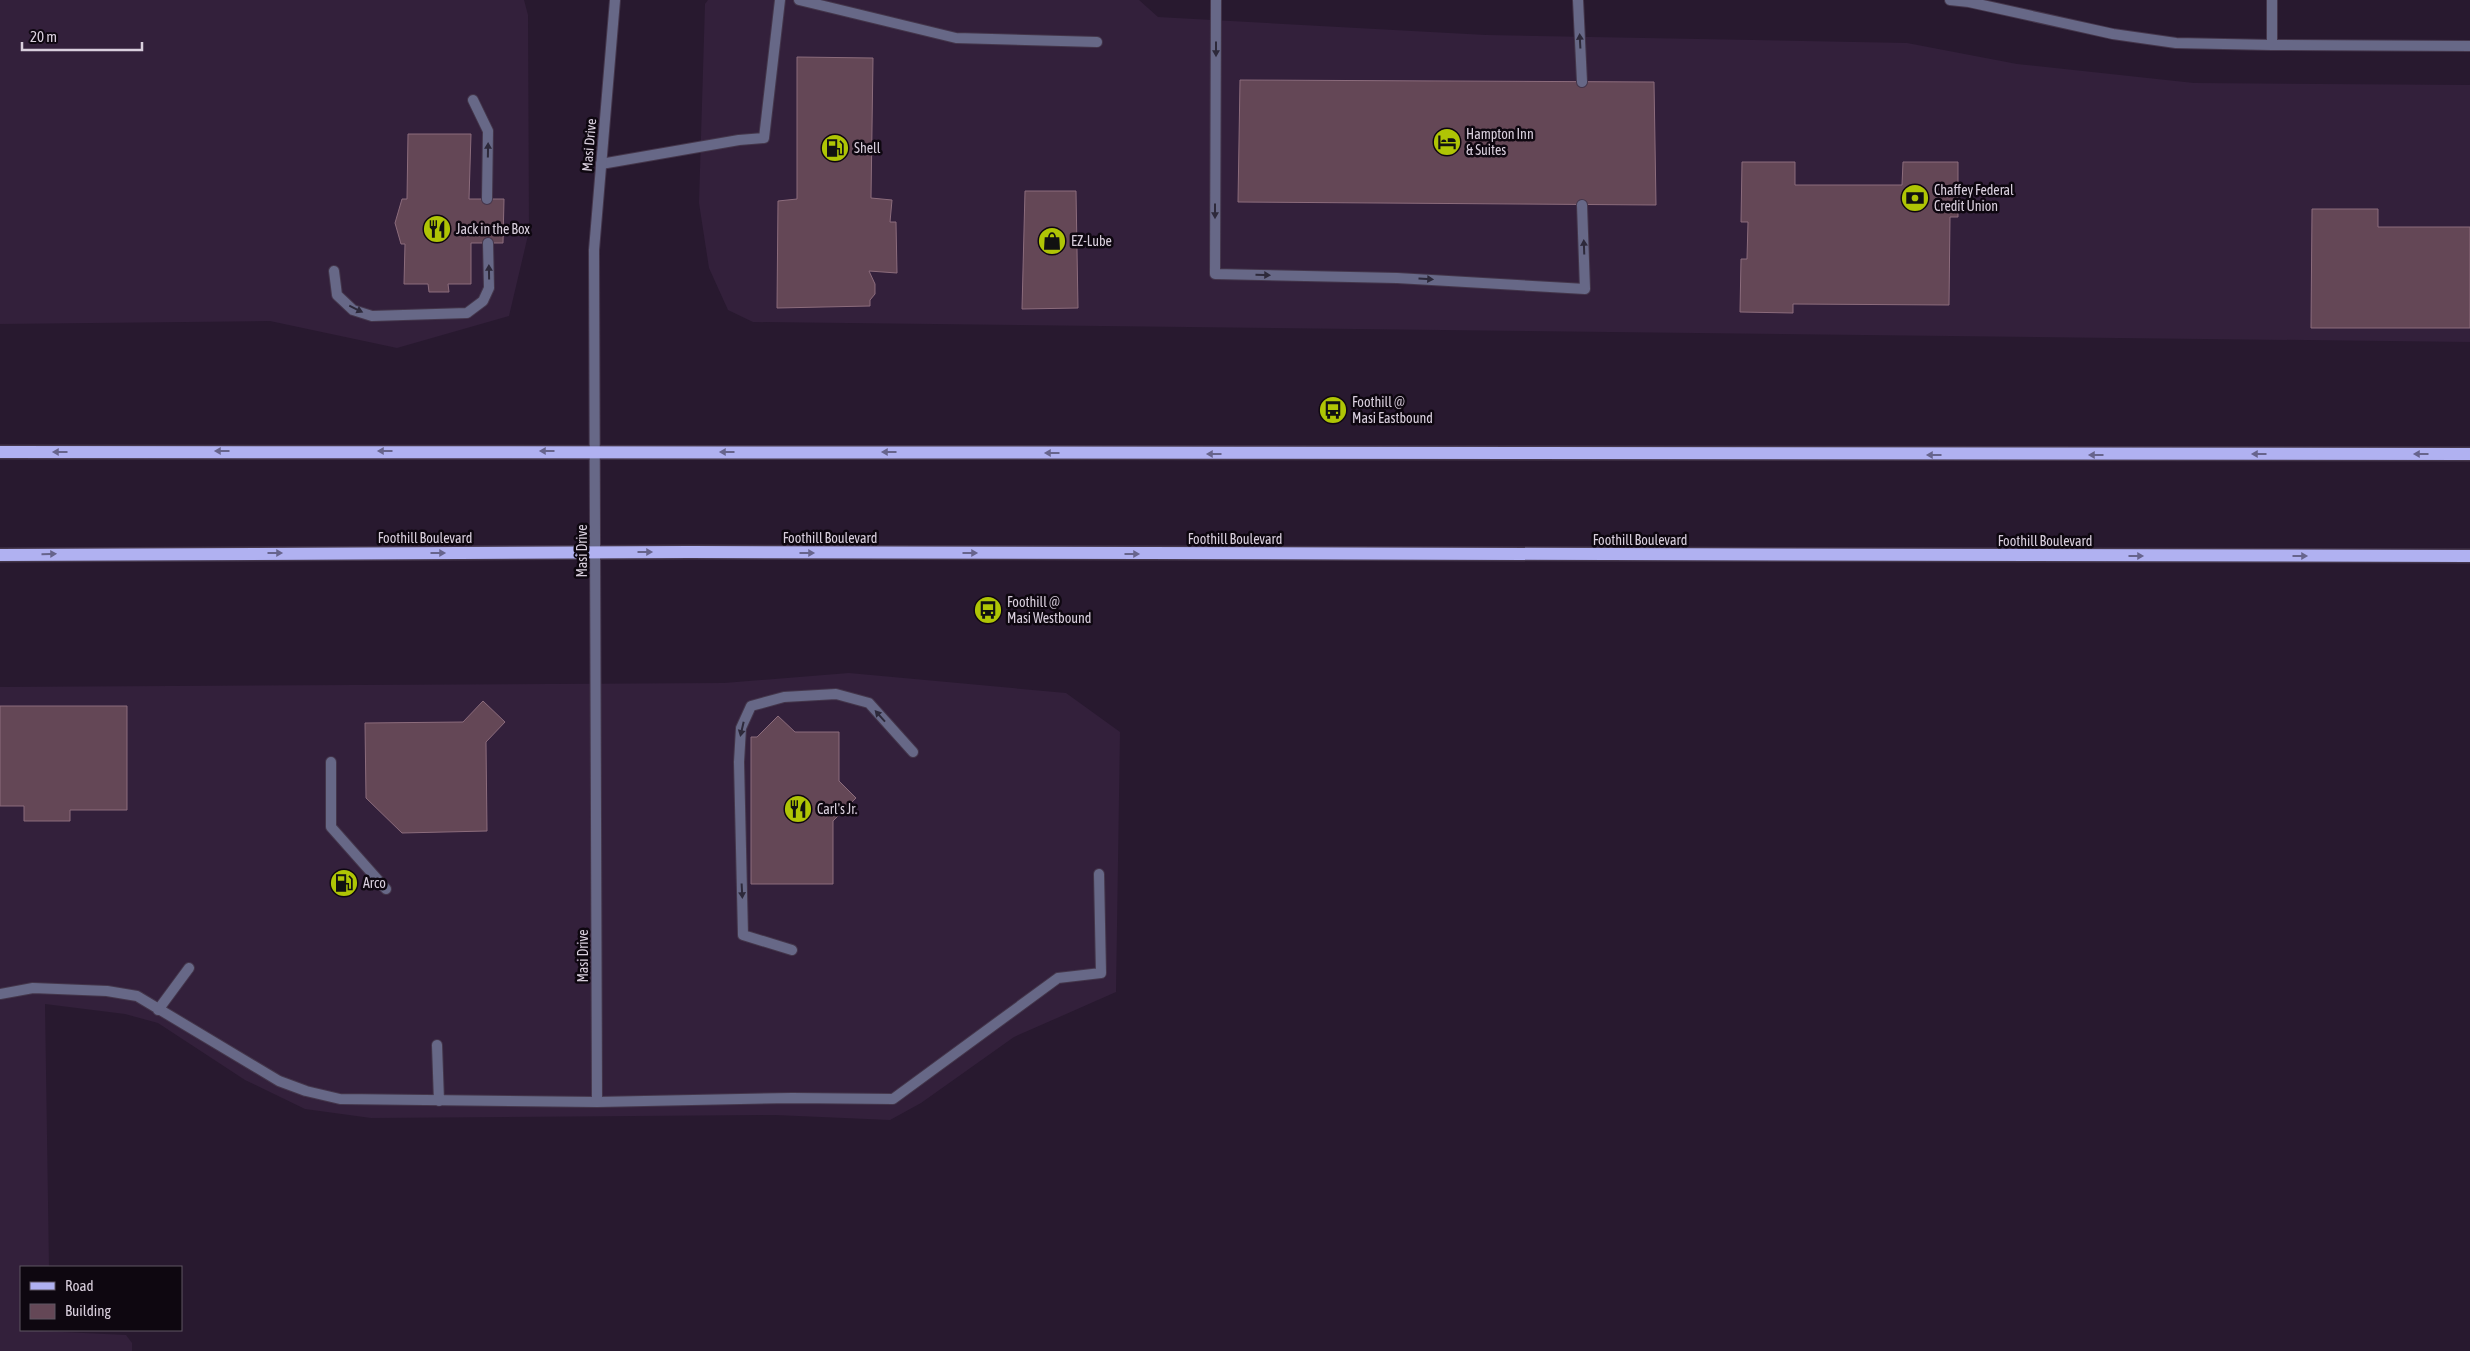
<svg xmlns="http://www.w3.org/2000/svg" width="2470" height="1351" viewBox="0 0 2470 1351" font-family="'Asap Condensed',sans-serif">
<rect width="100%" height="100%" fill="#28192f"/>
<path fill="#33203b" d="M0 0H524L528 15 529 231 509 316 397 348 270 321 0 324Z
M708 0H1139L1158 17 1486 35 1907 43 2017 64 2194 83 2470 85V342L753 322 728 310 709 268 699 203 705 4Z
M849 673 1066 693 1120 732 1116 992 1014 1037 921 1103 890 1120 775 1115 371 1118 305 1109 245 1080 158 1023 125 1014 45 1004 49 1267H21V1330L126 1335 132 1343V1351H0V687L724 683Z"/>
<path fill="#644756" stroke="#8c6c7c" d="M797 57 873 58 871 198 892 200 890 222H896L897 273 869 271 875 284V294L870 300V306L777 308 778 201 797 199Z
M1240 80 1654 82 1656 205 1238 202Z
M408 134H471L469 199H504L503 243H471V284H448L449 292H429L428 284H404L405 244H401L395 223 402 199H407Z
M1742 162H1795V185H1902L1903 162H1958V217H1950L1949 305 1793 304V313L1740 312 1741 259H1747L1748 222H1741Z
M1025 191H1076L1078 308 1022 309Z
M2312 209H2378V227H2470V328H2311Z
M483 701 505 722 486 742 487 831 402 833 366 798 365 723 463 722Z
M0 706H127V810H70V821H24V806H0Z
M778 716 795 732H839V781L856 798 833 821V884H751V737H757Z"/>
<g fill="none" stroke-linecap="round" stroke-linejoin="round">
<defs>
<path id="service" d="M799 0 956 38 1097 42
M1216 0 1215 274 1397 278 1585 289 1582 205
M1578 0 1582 82
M1950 0 1969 2 2113 34 2176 43 2272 45 2470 46
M2272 0V45
M473 100 488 131 487 199
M601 164 739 140 764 138 780 0
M334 271 337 295 353 310 372 316 467 313 483 301 489 288 488 243
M331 762V827L386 889
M792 950 743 935 739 762 741 728 751 706 784 697 836 694 869 703 913 752
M0 994 33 988 107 991 137 996 279 1081 306 1091 340 1099 597 1102 792 1098 893 1099 1058 978 1101 973 1099 874
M158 1010 189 968
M437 1045 439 1101"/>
<path id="minor" d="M597 1102 594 250 615 0"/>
<path id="primary" d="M0 452C823 450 1647 455 2470 454
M0 555 690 552 2470 556"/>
</defs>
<use href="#service" stroke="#44364b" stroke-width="12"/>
<use href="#minor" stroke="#44364b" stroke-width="12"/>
<use href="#primary" stroke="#44364b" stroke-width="15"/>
<use href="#service" stroke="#676887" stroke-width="10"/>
<use href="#minor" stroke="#676887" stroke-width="10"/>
<use href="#primary" stroke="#b0b1f1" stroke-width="12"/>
</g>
<defs><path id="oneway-solid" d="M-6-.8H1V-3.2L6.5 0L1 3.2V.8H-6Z" transform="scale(1.25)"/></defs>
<g fill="#2d293a">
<use href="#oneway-solid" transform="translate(1580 41) rotate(-93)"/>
<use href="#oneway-solid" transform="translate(1216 49) rotate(90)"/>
<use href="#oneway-solid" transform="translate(488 150) rotate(-89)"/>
<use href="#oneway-solid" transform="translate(1215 211) rotate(90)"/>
<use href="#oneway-solid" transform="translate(1584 247) rotate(-92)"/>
<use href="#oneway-solid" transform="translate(489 272) rotate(-91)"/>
<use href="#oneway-solid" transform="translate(1263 275) rotate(1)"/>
<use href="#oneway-solid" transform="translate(1426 279) rotate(3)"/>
<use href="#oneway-solid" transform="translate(356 309) rotate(26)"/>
<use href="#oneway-solid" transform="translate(880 716) rotate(-132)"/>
<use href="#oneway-solid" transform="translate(742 729) rotate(103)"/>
<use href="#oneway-solid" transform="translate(742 891) rotate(87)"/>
</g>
<g fill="#67648c">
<use href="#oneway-solid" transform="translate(222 451) rotate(180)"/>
<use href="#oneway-solid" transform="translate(385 451) rotate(180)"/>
<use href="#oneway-solid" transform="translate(547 451) rotate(180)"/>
<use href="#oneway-solid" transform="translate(60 452) rotate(180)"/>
<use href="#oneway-solid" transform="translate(727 452) rotate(-180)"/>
<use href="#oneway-solid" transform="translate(889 452) rotate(-180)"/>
<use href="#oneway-solid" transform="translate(1052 453) rotate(-180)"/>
<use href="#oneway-solid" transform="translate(1214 454) rotate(-180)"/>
<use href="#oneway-solid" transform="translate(2259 454) rotate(180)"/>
<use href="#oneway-solid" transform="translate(2421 454) rotate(180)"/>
<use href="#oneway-solid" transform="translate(1934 455) rotate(180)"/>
<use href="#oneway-solid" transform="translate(2096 455) rotate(180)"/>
<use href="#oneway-solid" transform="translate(645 552)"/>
<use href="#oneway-solid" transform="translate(275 553)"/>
<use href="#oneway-solid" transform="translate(438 553)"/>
<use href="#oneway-solid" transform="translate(807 553)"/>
<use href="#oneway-solid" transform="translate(970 553)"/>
<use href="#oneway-solid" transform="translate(49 554) rotate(-1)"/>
<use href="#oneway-solid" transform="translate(1132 554)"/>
<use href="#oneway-solid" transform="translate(2136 556)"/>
<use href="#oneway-solid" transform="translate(2300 556)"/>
</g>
<defs>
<symbol id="hotel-disc" viewBox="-11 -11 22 22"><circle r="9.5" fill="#afc505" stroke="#0e0710"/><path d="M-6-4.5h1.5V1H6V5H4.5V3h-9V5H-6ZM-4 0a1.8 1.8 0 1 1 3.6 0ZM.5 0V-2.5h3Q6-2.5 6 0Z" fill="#111"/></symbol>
<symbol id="fuel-disc" viewBox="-11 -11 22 22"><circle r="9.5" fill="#afc505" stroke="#0e0710"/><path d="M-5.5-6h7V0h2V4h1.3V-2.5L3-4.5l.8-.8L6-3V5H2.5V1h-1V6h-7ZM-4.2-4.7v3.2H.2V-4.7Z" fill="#111"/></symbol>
<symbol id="bank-disc" viewBox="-11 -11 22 22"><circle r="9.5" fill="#afc505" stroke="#0e0710"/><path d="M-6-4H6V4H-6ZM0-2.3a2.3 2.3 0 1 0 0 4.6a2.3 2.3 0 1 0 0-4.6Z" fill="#111"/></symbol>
<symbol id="restaurant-disc" viewBox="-11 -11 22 22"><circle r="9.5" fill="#afc505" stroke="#0e0710"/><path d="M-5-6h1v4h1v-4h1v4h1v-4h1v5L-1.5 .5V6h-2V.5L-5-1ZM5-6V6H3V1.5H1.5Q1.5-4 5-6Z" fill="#111"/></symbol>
<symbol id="shop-disc" viewBox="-11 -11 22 22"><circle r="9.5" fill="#afc505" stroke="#0e0710"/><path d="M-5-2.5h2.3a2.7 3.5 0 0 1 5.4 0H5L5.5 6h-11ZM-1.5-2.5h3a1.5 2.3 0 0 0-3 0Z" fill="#111"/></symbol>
<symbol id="bus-disc" viewBox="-11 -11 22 22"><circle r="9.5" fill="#afc505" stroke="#0e0710"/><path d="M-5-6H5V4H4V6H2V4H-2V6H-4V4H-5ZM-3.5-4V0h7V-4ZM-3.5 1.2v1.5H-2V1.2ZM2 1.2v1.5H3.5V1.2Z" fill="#111"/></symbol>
</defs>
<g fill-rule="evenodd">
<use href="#hotel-disc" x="1431" y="126" width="32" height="32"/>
<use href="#fuel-disc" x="819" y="132" width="32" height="32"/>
<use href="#bank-disc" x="1899" y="182" width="32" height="32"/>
<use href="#restaurant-disc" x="421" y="213" width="32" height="32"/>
<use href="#shop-disc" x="1036" y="225" width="32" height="32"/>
<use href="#bus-disc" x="1317" y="394" width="32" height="32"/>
<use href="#bus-disc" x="972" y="594" width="32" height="32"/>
<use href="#restaurant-disc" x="782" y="793" width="32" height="32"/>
<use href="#fuel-disc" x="328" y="867" width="32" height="32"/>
</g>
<g text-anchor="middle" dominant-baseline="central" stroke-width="5" stroke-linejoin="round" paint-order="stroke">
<g font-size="14" fill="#d9cfdd" stroke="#0e0710" text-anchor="start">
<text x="1466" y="134">Hampton Inn<tspan x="1466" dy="16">&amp; Suites</tspan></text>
<text x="854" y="148">Shell</text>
<text x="1934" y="190">Chaffey Federal<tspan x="1934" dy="16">Credit Union</tspan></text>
<text x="456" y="229">Jack in the Box</text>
<text x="1071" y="241">EZ-Lube</text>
<text x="1352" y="402">Foothill @<tspan x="1352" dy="16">Masi Eastbound</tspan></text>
<text x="1007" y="602">Foothill @<tspan x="1007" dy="16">Masi Westbound</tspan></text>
<text x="817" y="809">Carl's Jr.</text>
<text x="363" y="883">Arco</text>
</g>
<g font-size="14" fill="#d9cfdd" stroke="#0e0710">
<text transform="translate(589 145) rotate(-85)">Masi Drive</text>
<text x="425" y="538">Foothill Boulevard</text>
<text x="830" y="538">Foothill Boulevard</text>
<text x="1235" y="539">Foothill Boulevard</text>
<text x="1640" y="540">Foothill Boulevard</text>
<text x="2045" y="541">Foothill Boulevard</text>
<text transform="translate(582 551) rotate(-90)">Masi Drive</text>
<text transform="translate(583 956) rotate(-90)">Masi Drive</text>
</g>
</g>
<rect x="20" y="1266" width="162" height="65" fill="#0e0710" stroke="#5f5762"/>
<rect x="30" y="1282" width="25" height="8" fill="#b0b1f1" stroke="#5f5762"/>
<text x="65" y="1291" font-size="15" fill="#d9cfdd">Road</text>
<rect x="30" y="1304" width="25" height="15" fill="#644756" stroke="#5f5762"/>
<text x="65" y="1316" font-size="15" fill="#d9cfdd">Building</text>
<path d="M22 42v8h120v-8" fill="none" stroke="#d9cfdd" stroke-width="2.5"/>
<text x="30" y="42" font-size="15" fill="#d9cfdd" stroke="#0e0710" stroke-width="4" paint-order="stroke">20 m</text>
</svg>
